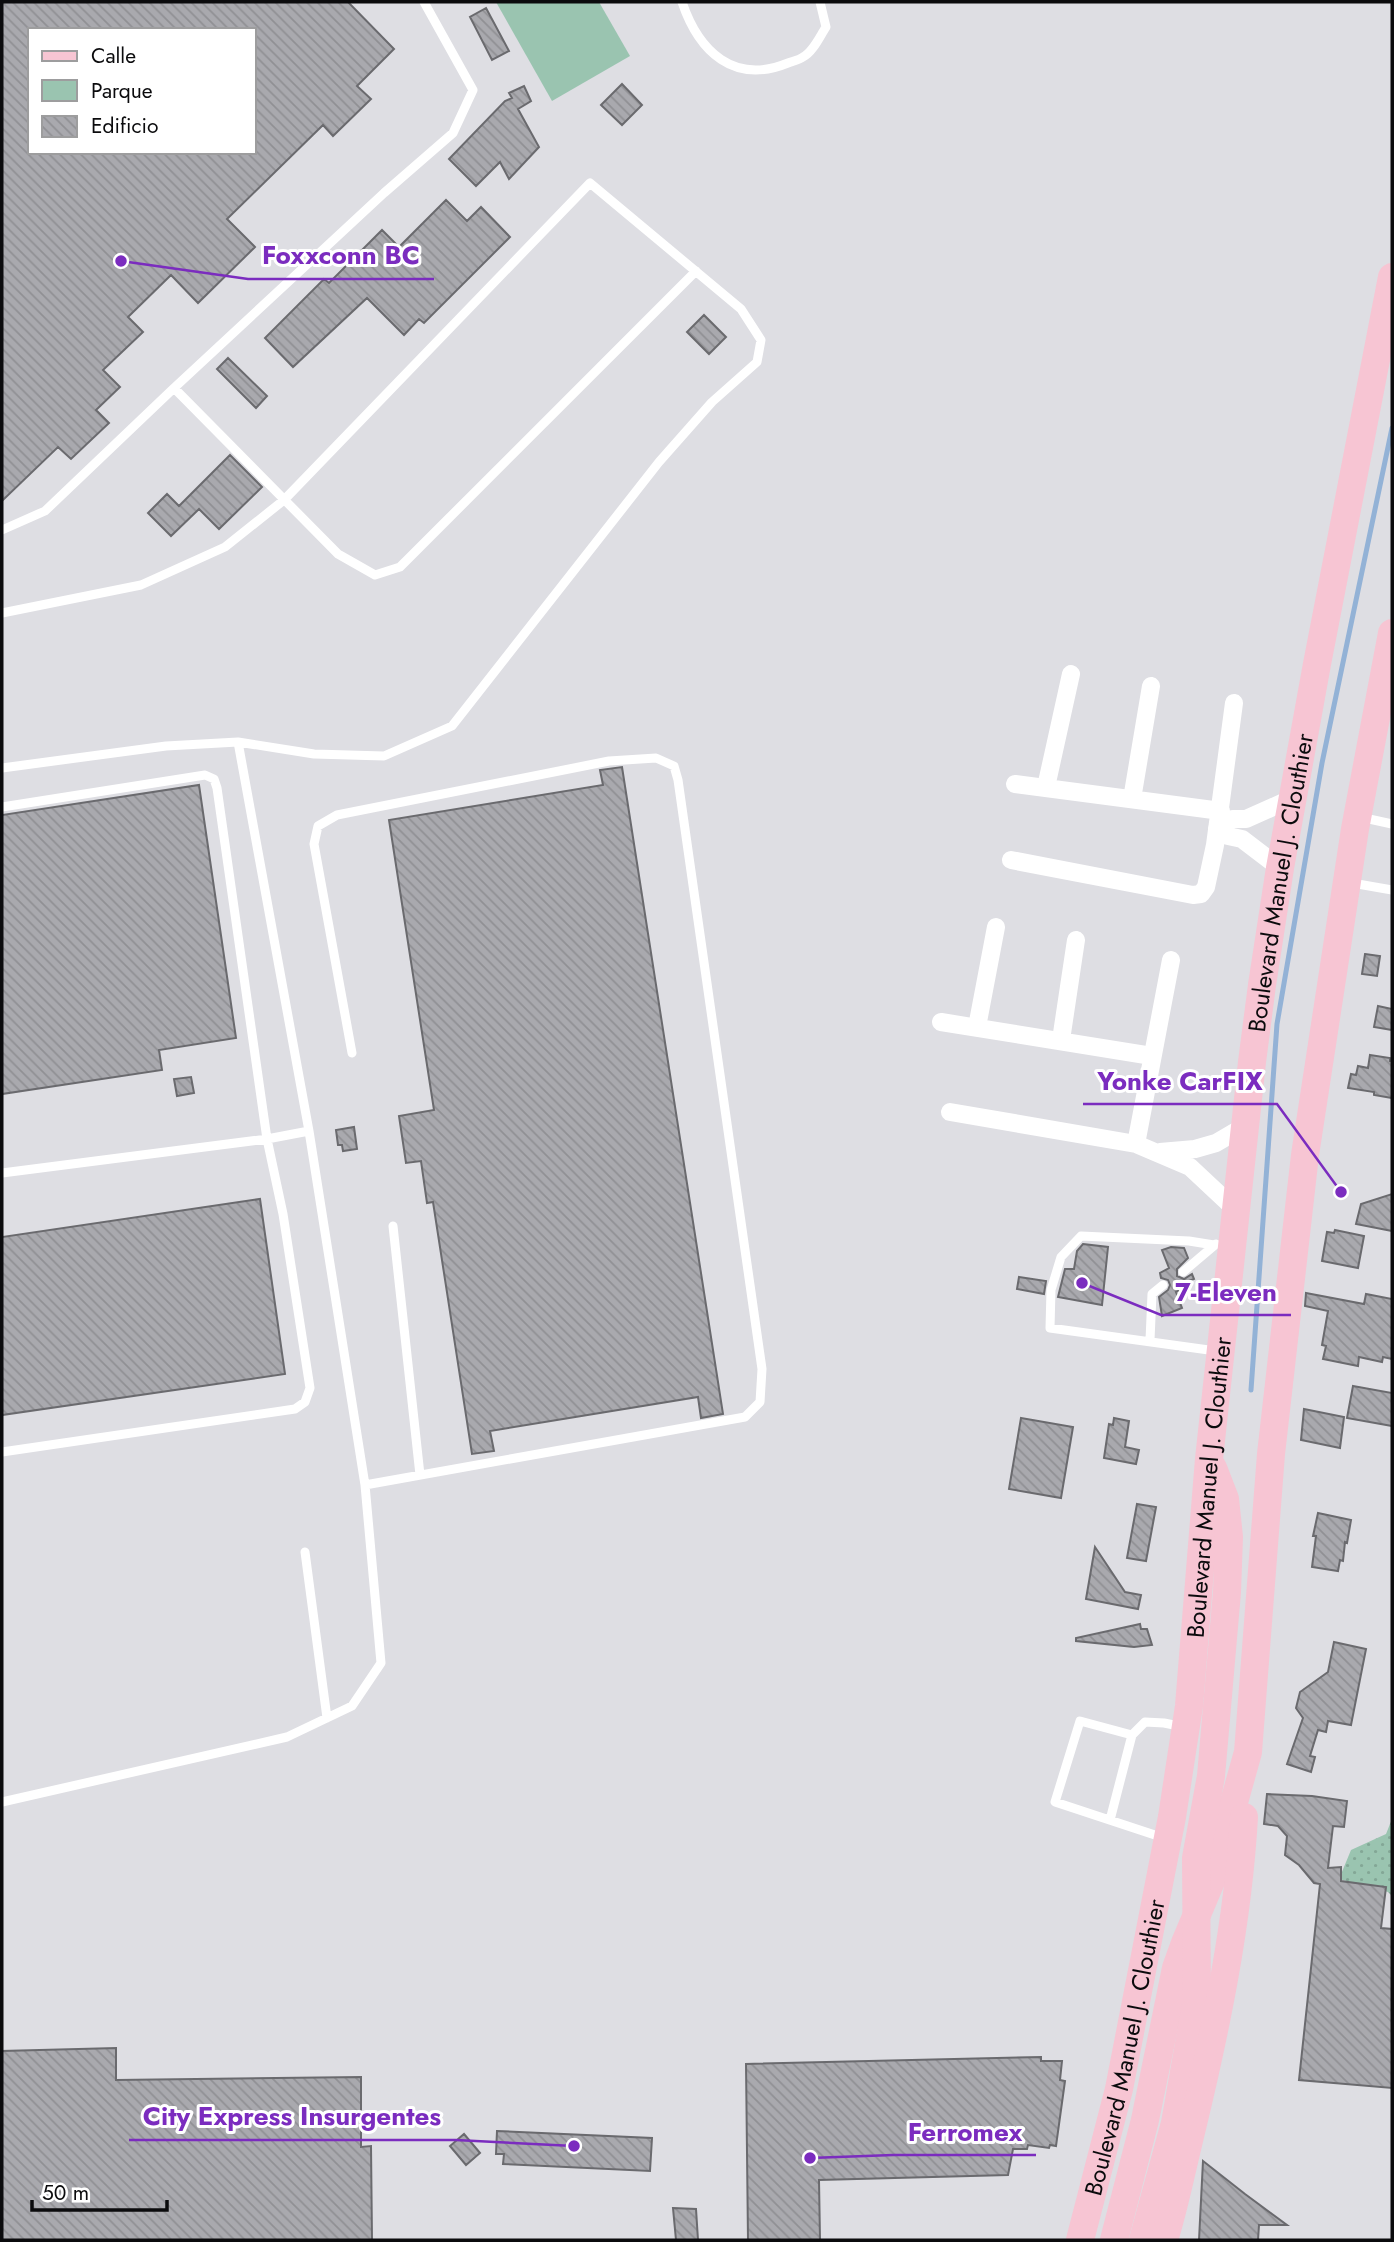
<svg xmlns="http://www.w3.org/2000/svg" width="1394" height="2242" viewBox="0 0 1394 2242" font-family="Jost,sans-serif">
<defs>
<pattern id="grass-dots" width="8" height="8" patternUnits="userSpaceOnUse" patternTransform="scale(1.75)"><rect width="8" height="8" fill="#9ac4b0"/><path d="M2 2h.1M6 6h.1" fill="none" stroke="#83a796" stroke-width="1.8" stroke-linecap="round"/></pattern>
<pattern id="building-back-hatch" width="6" height="6" patternUnits="userSpaceOnUse" patternTransform="scale(1.75)"><rect width="6" height="6" fill="#a9a9ae"/><path d="M-1 5l2 2M0 0l6 6M5-1l2 2" fill="none" stroke="#909094"/></pattern>
</defs>
<rect width="100%" height="100%" fill="#dedee3"/>
<path fill="url(#grass-dots)" d="M1392 1819V1896L1388 1892 1339 1879 1351 1850 1386 1834Z"/>
<path fill="#9ac4b0" d="M496 2H599L630 56 552 101Z"/>
<g fill="none" stroke-linecap="round" stroke-linejoin="round">
<path stroke="#93b2d6" stroke-width="5" d="M1251 1390 1277 1024 1322 763 1392 428"/>
</g>
<path fill="url(#building-back-hatch)" stroke="#6a6a6e" stroke-width="2" fill-rule="evenodd" d="M2 2H348L394 49 357 86 371 99 333 136 323 125 227 219 255 247 198 303 171 275 128 317 143 332 103 370 120 387 96 410 109 423 71 459 58 447 2 501ZM30 30H254V152H30Z
M486 8 509 51 492 60 470 17Z
M622 84 642 105 622 125 601 105Z
M524 86 531 101 518 109 539 147 509 179 500 162 476 186 449 159 505 101 512 98 509 93Z
M446 200 467 221 481 207 510 237 424 323 419 319 404 335 367 298 293 367 265 338 324 279 329 283 382 230 399 247Z
M704 315 726 337 709 354 687 332Z
M228 358 267 396 256 408 217 369Z
M230 455 262 487 219 529 199 509 171 536 148 513 167 494 179 506Z
M622 767 723 1414 701 1418 698 1397 490 1431 494 1451 472 1454 433 1202 427 1203 421 1161 406 1163 399 1116 434 1110 389 820 603 785 600 770Z
M199 785 236 1038 159 1050 162 1070 2 1094V815Z
M1365 954 1380 956 1377 976 1362 974Z
M1378 1006 1392 1009V1030L1374 1027Z
M1370 1055 1390 1058V1061H1392V1098L1374 1095V1092L1348 1088 1351 1074 1356 1075 1358 1066 1368 1068Z
M191 1077 194 1093 177 1096 174 1079Z
M354 1127 357 1149 343 1151 342 1145H338L336 1130Z
M1392 1194V1231L1356 1224 1361 1204Z
M260 1199 285 1374 2 1415V1237Z
M1335 1230 1364 1236 1358 1268 1322 1261 1327 1232 1334 1233Z
M1083 1244 1108 1247 1102 1305 1058 1297 1065 1269H1074L1077 1251Z
M1171 1247 1184 1248 1188 1258 1177 1269V1276L1184 1279 1192 1274 1194 1279 1186 1282 1188 1286 1176 1292 1182 1308 1162 1316 1159 1297 1168 1290 1170 1285 1168 1280 1161 1278 1160 1273 1169 1268 1162 1250Z
M1019 1277 1046 1281 1044 1294 1017 1289Z
M1306 1293 1364 1304 1366 1294 1392 1299V1359L1383 1357 1382 1362 1359 1357 1358 1366 1323 1359 1326 1346 1322 1345 1328 1311 1305 1306Z
M1353 1386 1392 1393V1426L1347 1418Z
M1304 1409 1344 1417 1340 1448 1301 1440Z
M1021 1418 1073 1427 1061 1498 1009 1489Z
M1114 1418 1129 1421 1125 1447 1139 1450 1136 1464 1104 1458 1109 1424 1113 1425Z
M1137 1504 1156 1507 1146 1561 1127 1558Z
M1318 1513 1351 1520 1347 1543 1345 1542 1343 1561 1340 1560 1338 1571 1312 1567 1316 1536H1313Z
M1095 1547 1125 1592 1141 1595 1138 1609 1086 1599Z
M1140 1624 1141 1629H1147L1152 1645 1134 1647 1076 1641V1638Z
M1334 1642 1366 1649 1351 1725 1328 1721 1326 1732 1318 1730 1310 1756 1315 1757 1311 1772 1287 1764 1303 1718 1296 1708 1300 1692 1328 1672Z
M1267 1794 1312 1796 1347 1801 1344 1827 1333 1826 1328 1868 1341 1867V1881L1386 1887 1381 1928 1392 1929V2088L1299 2080 1320 1884 1314 1883 1299 1865 1285 1855 1287 1836 1278 1826 1264 1824Z
M116 2048V2080L361 2077V2147L371 2146 372 2240H2V2051Z
M1041 2057V2061H1062L1060 2080 1065 2081 1056 2146 1050 2145 1049 2148 1028 2145 1027 2149H1013L1008 2175 819 2180 820 2240H748L746 2064Z
M497 2131 652 2138 650 2171 503 2164 504 2154H496Z
M464 2134 480 2153 466 2165 450 2146Z
M1203 2161 1245 2194 1287 2225H1259L1258 2240H1199Z
M673 2208 696 2209 698 2240H676Z"/>
<g fill="none" stroke-linecap="round" stroke-linejoin="round">
<path stroke="#fff" stroke-width="9" d="M682 2C699 52 734 85 788 63 793 61 799 60 803 57 813 52 820 36 826 27L820 2
M174 388 384 193 453 133 473 90 424 2
M2 530 45 511 174 388 338 554 375 575 400 567 696 271
M2 613 141 585 225 547 284 500 590 183 741 309 761 340 757 362 712 402 659 462 452 726 384 756 314 754 238 742
M2 768 166 746 238 742 309 1131 365 1485 381 1663 352 1706 287 1737 2 1802
M2 807 205 775 214 779 217 788 267 1139 283 1214 310 1388 305 1402 295 1409 2 1452
M1360 817 1392 824
M1352 883 1392 890
M352 1053 314 844 318 826 337 815 609 761 656 758 674 766 678 780 762 1369 760 1402 745 1417 365 1485
M2 1173 267 1139 309 1131
M393 1226 420 1475
M1214 1245 1189 1241 1081 1236 1061 1257 1051 1290 1050 1328 1216 1351
M1183 1272 1216 1244
M1150 1340 1152 1294 1163 1285
M305 1552 327 1718
M1132 1735 1080 1721 1055 1802 1164 1838
M1110 1820 1132 1735 1145 1722 1164 1723 1184 1727"/>
<path stroke="#fff" stroke-width="18" d="M1015 784 1221 811
M1046 787 1071 674
M1132 799 1151 686
M1011 860 1193 895 1201 894 1206 887 1215 845 1234 703
M1280 868 1242 839 1228 836 1217 828 1233 819H1246L1293 798
M941 1022 1152 1056
M977 1027 996 927
M1061 1040 1076 940
M950 1112 1136 1144 1190 1167 1237 1211
M1136 1144 1171 960
M1160 1152 1195 1149 1216 1143 1245 1126"/>
<g stroke="#f7c5d3" stroke-width="28">
<path id="s1" d="M1080 2240 1119 2089 1172 1817 1189 1706 1209 1459 1252 1062 1262 985 1280 868 1317 664 1392 277"/>
<path d="M1114 2240 1145 2120 1176 1968 1185 1943 1214 1874 1248 1752 1271 1454 1305 1155 1355 829 1392 633"/>
<path d="M1143 2240 1175 2123 1197 1999 1196 1858 1211 1776 1227 1592 1229 1537 1225 1499 1213 1468"/>
<path d="M1164 2240C1175 2205 1182 2168 1191 2132 1216 2029 1238 1923 1244 1817"/>
</g>
</g>
<g text-anchor="middle" dominant-baseline="central" stroke-width="6" stroke-linejoin="round" paint-order="stroke">
<g font-size="24" fill="#0b0b0d" stroke="#fff">
<text stroke="none"><textPath href="#s1" startOffset="1374">Boulevard Manuel J. Clouthier</textPath></text>
<text stroke="none"><textPath href="#s1" startOffset="765">Boulevard Manuel J. Clouthier</textPath></text>
<text stroke="none"><textPath href="#s1" startOffset="198">Boulevard Manuel J. Clouthier</textPath></text>
</g>
</g>
<path fill="none" stroke="#7b2cbf" stroke-width="2.5" d="M121 261L248 279H434M1341 1192L1277 1104H1083M1082 1283L1161 1315H1291M574 2146L456 2140H129M810 2158L893 2155H1036"/>
<g fill="#7b2cbf" stroke="#fff" stroke-width="2.5">
<circle cx="121" cy="261" r="7"/>
<circle cx="1341" cy="1192" r="7"/>
<circle cx="1082" cy="1283" r="7"/>
<circle cx="574" cy="2146" r="7"/>
<circle cx="810" cy="2158" r="7"/>
</g>
<g font-size="26" text-anchor="middle" font-weight="bold" fill="#7b2cbf" stroke="#fff" stroke-width="6" stroke-linejoin="round" paint-order="stroke">
<text x="341" y="264">Foxxconn BC</text>
<text x="1180" y="1090">Yonke CarFIX</text>
<text x="1226" y="1301">7-Eleven</text>
<text x="292" y="2125">City Express Insurgentes</text>
<text x="965" y="2141">Ferromex</text>
</g>
<rect width="1394" height="2242" fill="none" stroke="#0b0b0d" stroke-width="7"/>
<rect x="28" y="28" width="228" height="126" fill="#ffffff" stroke="#9d9d9e" stroke-width="2"/>
<rect x="42" y="51" width="35" height="10" fill="#f7c5d3" stroke="#9d9d9e" stroke-width="2"/>
<text x="91" y="63" font-size="21" fill="#0b0b0d">Calle</text>
<rect x="42" y="80" width="35" height="21" fill="#9ac4b0" stroke="#9d9d9e" stroke-width="2"/>
<text x="91" y="98" font-size="21" fill="#0b0b0d">Parque</text>
<rect x="42" y="116" width="35" height="21" fill="url(#building-back-hatch)" stroke="#9d9d9e" stroke-width="2"/>
<text x="91" y="133" font-size="21" fill="#0b0b0d">Edificio</text>
<path d="M32 2200v10h135v-10" fill="none" stroke="#0b0b0d" stroke-width="3.5"/>
<text x="42" y="2200" font-size="21" fill="#0b0b0d" stroke="#ffffff" stroke-width="5" paint-order="stroke">50 m</text>
</svg>
